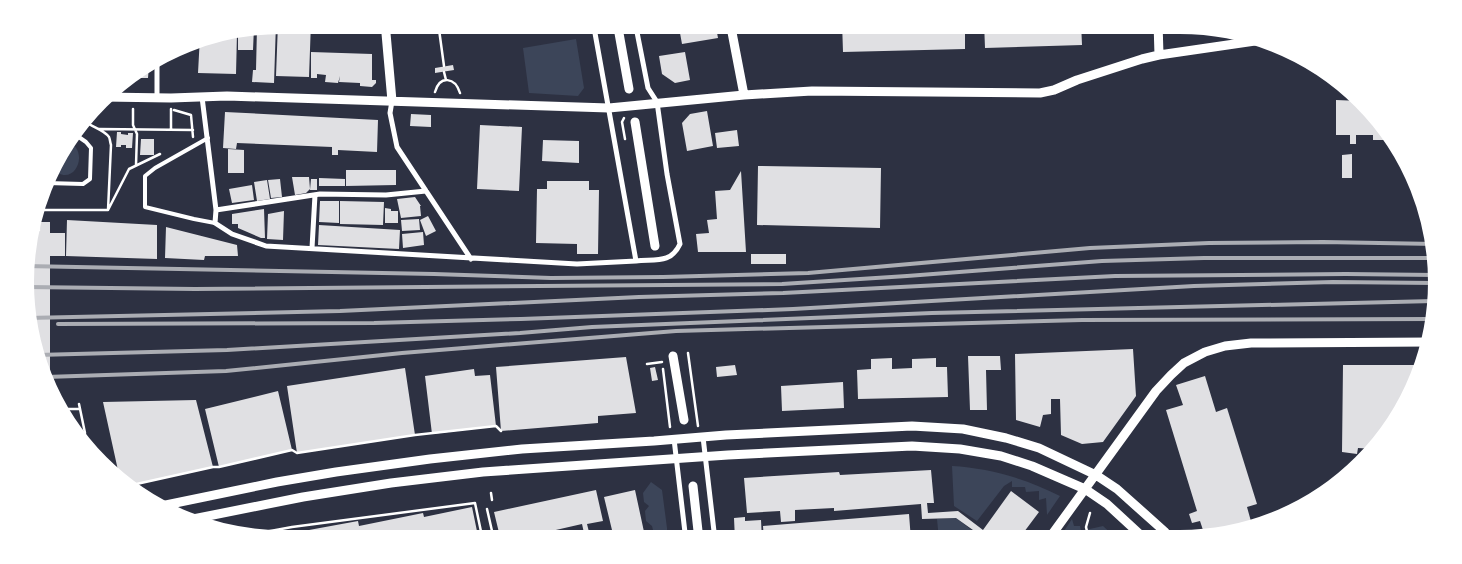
<svg xmlns="http://www.w3.org/2000/svg" width="1462" height="564" viewBox="0 0 1462 564" font-family="Cabin,sans-serif">
<rect width="100%" height="100%" fill="#2d3142"/>
<path fill="#3c4559" d="M576 39 584 88 578 96 529 93 523 48Z
M66 141C90 148 77 184 58 173 52 157 56 154 66 141Z
M952 466C989 468 1027 479 1060 496L1047 515 1046 498 1039 500V491L1026 492 1025 487H1012V481L1004 486 977 521 954 506Z
M651 482 662 490 667 528V541H652L654 534 652 526 646 521 645 511 649 506 644 502 643 493Z
M956 518 978 535 975 540H939L937 519Z
M1072 519 1074 526H1080L1081 531 1103 526 1117 539 1058 540Z"/>
<path fill="#e0e0e3" d="M282 22H311L309 77 276 76 278 23Z
M678 22H715L718 38 682 44Z
M842 22H965V49L843 52Z
M984 22H1081L1082 45 985 48Z
M1172 22 1222 28 1221 29 1172 30Z
M276 23 274 83 252 82 253 70H256L257 27Z
M254 27 253 50H238V30Z
M224 32 237 33 236 74 198 73 200 36Z
M311 52 372 54V80H376V83L372 87 360 86V83L339 82 340 76 338 83 325 82 326 75 317 74V78H311Z
M685 52 690 80 675 83 662 74 659 56Z
M149 65 148 78H127Z
M453 65 454 70 435 73V68Z
M1336 100 1360 101 1401 148V150H1392L1384 140H1373V135H1356V144H1350V135H1336Z
M707 111 713 146 687 151 682 123 690 114Z
M225 112 378 120 377 152 338 150V155H332V147L237 143 236 149 223 148Z
M411 114 431 115V127L410 126Z
M480 125 522 127 519 191 477 189Z
M737 130 739 146 717 148 715 133Z
M117 132H121V134L128 135V133H133L132 148H126V145H121V147H116Z
M141 139H154V155H140Z
M543 140 579 141V163L542 161Z
M228 149 244 150V173H228Z
M1352 154V178H1342V155Z
M758 166 881 168 880 228 757 225Z
M346 170H396V185L346 186Z
M741 171 746 252H698L696 234 709 233 707 220 717 219 715 191 730 190Z
M292 177H309L310 189 306 193 295 195Z
M319 178 345 179V186H319Z
M280 179 282 197 271 198 268 180Z
M311 179H317V190H310Z
M267 180 270 199 257 201 254 182Z
M547 181H589V190H599L598 254H577V244L536 243 537 189H547Z
M252 185 254 200 232 203 229 189Z
M415 197 421 206H420L421 216 401 218 397 199Z
M320 201H339V223L319 222Z
M340 201 384 202 383 225 340 224Z
M385 208 391 209V211H398V223H385Z
M264 209 265 238H261L238 228V224H232V214Z
M284 211 283 240 267 239 268 214Z
M428 216 436 231 426 236 420 220Z
M419 219 420 230 402 231 401 220Z
M67 220 157 225V259L66 256Z
M33 222H50V233H65V256H50V370L43 371 28 333 25 248Z
M319 225 400 230 399 249 318 245Z
M166 227 237 245 238 256H205L204 260 165 258Z
M423 232 424 245 403 248 402 234Z
M751 254H786V264H751Z
M1133 349 1136 396 1103 442 1082 444 1061 435 1060 399H1051V414L1043 415 1040 427 1016 420 1015 354Z
M968 356H1000L1001 370H986L987 410H970Z
M626 357 636 413 598 416V423L501 431 496 367Z
M892 358V369L912 368V359L936 358V367H947L948 397 858 399 857 370 871 369V359Z
M735 365 737 375 717 377 716 367Z
M1343 365H1424L1405 412 1375 449 1358 448 1357 454 1342 452Z
M655 367 658 380 652 381 650 368Z
M405 368 415 435 297 453 287 386Z
M474 369 475 376 490 375 496 426 432 434 425 376Z
M1205 376 1216 412 1227 408 1257 504 1247 507 1252 525 1206 539 1200 521 1192 523 1189 514 1197 511 1166 410 1183 405 1176 385Z
M843 382 844 408 782 411 781 386Z
M278 391 292 450 219 467 205 409Z
M196 400 213 467 123 487 121 484 103 402Z
M931 470 934 503H927L928 513 958 511 983 530 1011 491 1039 512 1018 540H976L980 535 956 518 922 519 921 504 834 511V508L795 510V521L781 522 780 511 747 513 744 478 839 472 840 475Z
M596 490 603 521 587 524 589 532 584 533 582 524 547 532 549 540 547 541H541L539 534 521 537 522 541H514V539L501 541 494 512Z
M635 490 646 541H600L598 533 612 530 604 497Z
M472 507 479 541 282 542 260 539 358 521 359 526 423 513 424 517Z
M909 514 911 540H764L763 526Z
M745 517V521L761 520 762 540H735L734 518Z"/>
<g fill="none" stroke-linecap="round" stroke-linejoin="round">
<path stroke="#fff" stroke-width="2.5" d="M438 22 444 66
M444 72 446 80
M435 92C440 75 455 77 460 93
M93 109H101
M133 109V125L137 134 136 165
M174 110 191 115 193 137
M624 118 622 122 625 139
M99 129 193 130
M171 130V109
M38 210H108L111 145C110 142 110 139 109 137 103 129 90 127 84 120
M108 210 129 169 160 154
M32 228H39
M31 230H39
M688 353 698 426
M647 364 662 362
M663 369 670 427
M79 404 85 433
M59 409H80
M123 487 213 467H219L292 450 297 453 415 435 496 426 501 431
M491 493 492 500
M145 498 151 497
M487 509 492 531
M243 536 292 527 475 503 483 541
M1089 540 1086 527 1090 513"/>
<path stroke="#fff" stroke-width="4" d="M208 138 155 168 145 176V207L194 219 215 223
M47 183 83 184 90 179 91 148 86 142 73 133
M80 441C88 443 91 447 93 454"/>
<path stroke="#fff" stroke-width="5" d="M593 22 636 261C655 259 671 264 680 244L667 174 657 102 648 88 635 22
M202 97 216 210 215 223 232 234 266 246 577 264 636 261
M157 98V60
M392 101 390 113 397 147 471 259
M216 210 320 194 386 195 426 191
M312 248 315 195
M703 437 715 540
M674 439 686 541"/>
<path stroke="#fff" stroke-width="9" d="M385 22 392 101
M617 22 629 89
M730 22 744 95
M1158 22 1159 55
M103 97 171 98 227 96 609 108 744 95 812 91 1040 93 1054 90 1077 80 1142 59 1159 55 1255 41H1266
M635 122 655 246
M673 356 684 420
M693 486 699 540
M161 506 277 482 336 472 430 459 522 449 654 441 726 435 912 426 963 429 1006 438 1039 448 1096 475 1117 489 1164 531 1171 539
M188 520 303 497 391 483 483 472 728 455 912 446 960 449 1001 456 1032 466 1085 489 1107 504 1145 539
M1048 540 1156 391 1171 375 1184 363 1205 352 1225 346 1251 343 1431 342"/>
<path stroke="#abadb3" stroke-width="4" d="M25 266 434 274 551 278 663 277 808 273 1090 248 1209 243 1323 242 1436 244
M26 287 195 289 782 284 907 276 1102 261 1204 258H1437
M27 318 340 311 639 297 783 293 1115 276 1346 274 1436 275
M58 324 374 323 521 319 793 309 1194 286 1333 282 1435 283
M37 355 227 350 520 333 592 327 932 313 1434 301
M46 377 226 371 402 353 676 331 1082 320 1433 319"/>
</g>
<path d="M0 0H1462V564H0ZM282 31H1180A251 251 0 0 1 1431 282V282A251 251 0 0 1 1180 533H282A251 251 0 0 1 31 282V282A251 251 0 0 1 282 31Z" fill="#fff" fill-rule="evenodd"/>
<path fill="none" stroke="#fff" stroke-width="6" d="M282 31H1180A251 251 0 0 1 1431 282V282A251 251 0 0 1 1180 533H282A251 251 0 0 1 31 282V282A251 251 0 0 1 282 31Z"/>
</svg>
